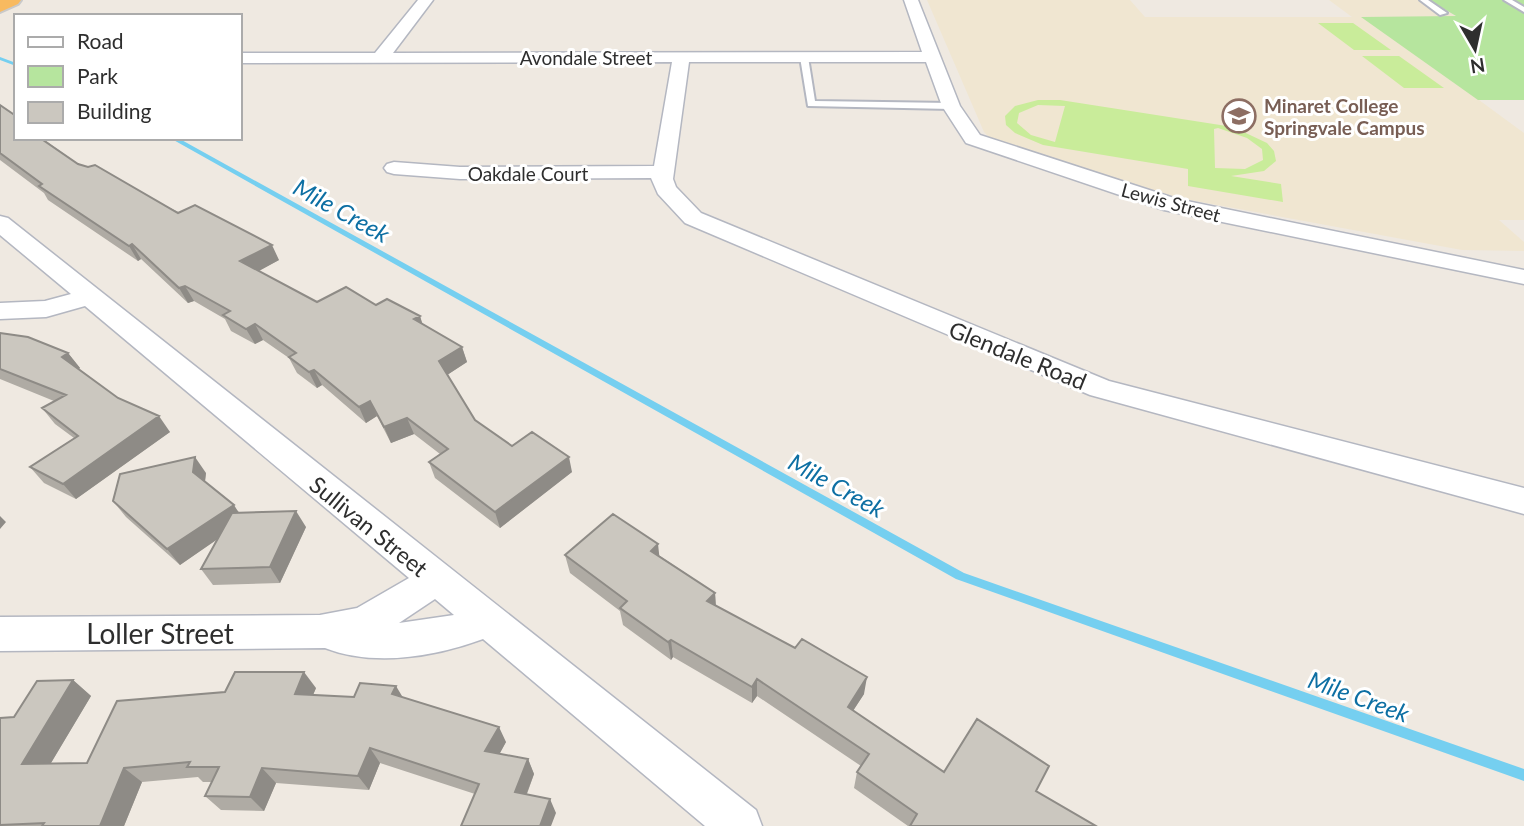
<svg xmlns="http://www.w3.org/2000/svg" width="1524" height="826" viewBox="0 0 1524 826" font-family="Lato,sans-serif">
<rect width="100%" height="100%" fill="#efe9e1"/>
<path fill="#f0e6d1" d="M927 0H1130L1145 17H1352L1329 0H1429L1457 17 1524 100H1479L1524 133V220H1499L1524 242V251L1462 250 1179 198 991 139 984 132Z"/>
<path fill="#b6e59e" d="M1429 0H1524V100H1478L1361 17 1456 16Z"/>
<path fill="#c9ec9a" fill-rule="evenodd" d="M1318 23H1353L1391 50H1354Z
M1362 56H1399L1444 88H1404Z
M1038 100H1060L1233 127 1267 143 1274 151 1276 161 1264 171 1231 176 1281 184 1283 202 1188 186V169L1043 145 1015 133 1006 125 1005 116 1015 106ZM1038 105 1065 106 1055 142 1031 135 1017 123 1019 113ZM1218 128 1247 138 1262 149 1263 160 1245 169 1215 168 1214 129Z"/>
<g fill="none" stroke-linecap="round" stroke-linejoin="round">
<path fill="#75cff0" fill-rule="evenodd" d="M0 57 16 63V66L0 60Z
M170 138H178L964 573 1524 769V781L956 579Z"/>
<defs>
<path id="service" d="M1420 0H1428L1447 13 1440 15Z
M1504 0H1512L1524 7V12Z
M804 55 808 57 815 101 951 103 955 106 951 109 808 106 800 57Z"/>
<path id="minor" d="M418 0H433L393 53 922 52 904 0H918L960 106 980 135 1177 199 1524 270V284L1164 210 966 143 942 106 926 62H689L673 179 676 187 701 213 1109 381 1524 488V514L1090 395 685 223 658 194 651 178 460 179 394 174 387 172 384 168 387 164 394 162 460 167 654 166 672 62 240 63V53H375Z
M0 216 8 218 756 810 762 826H705L483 639C434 657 374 667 325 648L0 651V617L320 615 357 608 409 578 85 306 46 317 0 319V303L45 301 71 294 0 235ZM435 599 454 615 399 623Z"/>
<path id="trunk" d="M0 0H21L18 4 0 12Z"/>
</defs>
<use href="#service" stroke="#b4b7c1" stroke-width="4"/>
<use href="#minor" stroke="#b4b7c1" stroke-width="3"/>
<use href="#trunk" stroke="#c9c9c9" stroke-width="4"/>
<use href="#service" fill="#fff" fill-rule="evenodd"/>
<use href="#minor" fill="#fff" fill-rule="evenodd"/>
<use href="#trunk" fill="#f8ba60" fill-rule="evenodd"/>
</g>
<path fill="#afaba4" d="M0 105 16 138H42L78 164 279 260 258 271 317 302 376 305 420 316 422 324 462 347 467 362 447 375 475 420 512 446 572 472 500 528 435 478 429 462 440 454 414 434 391 443 377 416 366 423 322 385 317 388 297 373 289 358 263 340 255 344 231 331 225 319 194 301 188 303 141 259 138 261 48 200 44 193 0 160Z
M0 333 68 353 80 368 79 369 118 398 170 432 76 499 44 483 30 467 74 438 55 424 42 408 54 401 0 379Z
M206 473 205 482 239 512 306 527 280 583 213 585 201 569 217 539 180 565 126 517 113 501Z
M565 555 660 556 715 593 716 606 864 694 853 711 944 772 1036 791 1096 826H908L854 788 857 772 861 766 757 696 752 703 673 657 671 660 623 625 620 611 570 573Z
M73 680 91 696 51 763H87L316 688 313 695 354 697H403L506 742 499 754 528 759 534 774 527 794 556 813 475 794 380 763 369 790 276 783 264 811 221 810 205 796 212 782H203L198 777 142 782 124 826H0V718L14 717Z"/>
<path fill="#8e8b86" d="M132 244 141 259 138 261 129 246Z
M272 245 279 260 248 277 240 261Z
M185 286 194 301 188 303 179 288Z
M420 316 425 332 414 319Z
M255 324 263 340 255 344 246 329Z
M462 347 467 362 444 377 439 361Z
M68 353 80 368 74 372 62 357Z
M314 370 322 385 317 388 309 372Z
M370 401 377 416 366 423 359 407Z
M159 416 170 432 76 499 63 484Z
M407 418 414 434 391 443 384 427Z
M195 457 206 473 204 488 193 472Z
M569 457 572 472 500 528 495 512Z
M234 505 244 521 180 565 167 549Z
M296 511 306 527 280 583 270 567Z
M0 516 6 522 0 529Z
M658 544 660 562 651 551Z
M715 593 716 610 707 601Z
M671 640 673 657 671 660 668 642Z
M304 672 316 688 307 709 295 694Z
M867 677 864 694 845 723 848 707Z
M757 679V696L752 703V687Z
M73 680 91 696 42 778 22 764Z
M396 686 405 701 392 694Z
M499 727 506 742 493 766 485 751Z
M370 748 380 763 369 790 358 776Z
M528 759 534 774 522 806 515 792Z
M124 768 142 782 124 826H100Z
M262 768 276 783 264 811 250 797Z
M550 799 556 813 551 826H540Z"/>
<path fill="#cbc7bf" stroke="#8e8b86" stroke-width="2" d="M0 105 16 116V138H40L78 164 88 167 95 165 178 213 195 205 272 245 240 261 317 302 346 287 376 305 387 299 420 316 414 319 462 347 439 361 475 420 512 446 532 432 569 457 495 512 429 462 448 449 407 418 384 427 370 401 359 407 314 370 309 372 289 357 296 353 255 324 246 329 223 315 230 311 185 286 179 288 132 244 129 246 39 186 42 184 0 153Z
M0 333 28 337 68 353 62 357 118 398 159 416 63 484 30 467 78 436 42 408 66 395 0 369Z
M195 457 193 472 234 505 167 549 113 501 120 474Z
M296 511 270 567 201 569 232 513Z
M613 514 658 544 651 551 715 593 707 601 795 648 802 639 867 677 848 707 944 772 977 719 1049 766 1036 791 1096 826H910L917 814 857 772 869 754 757 679 752 687 671 640 668 642 620 608 627 601 565 555Z
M235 672H304L295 694 354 697 360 683 396 686 392 694 499 727 485 751 528 759 515 792 550 799 540 826H461L479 784 370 748 358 776 262 768 250 797 205 796 219 767H187L190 762 124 768 100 826H42L44 823 0 825V718L14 717 37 681 73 680 22 764 87 763 117 701 225 692Z"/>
<defs>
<symbol id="school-ring" viewBox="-11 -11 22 22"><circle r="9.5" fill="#fff" stroke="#8d6e63" stroke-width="1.5"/><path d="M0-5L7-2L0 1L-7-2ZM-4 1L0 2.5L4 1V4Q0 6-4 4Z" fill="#8d6e63"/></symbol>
</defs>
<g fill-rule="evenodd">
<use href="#school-ring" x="1220" y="97" width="38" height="38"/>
</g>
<g text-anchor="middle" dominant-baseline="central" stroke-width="6" stroke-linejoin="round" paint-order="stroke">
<g font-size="19" fill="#2e2e2e" stroke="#fff">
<text x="586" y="57">Avondale Street</text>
<text x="528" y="173">Oakdale Court</text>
<text transform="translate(1171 202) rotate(15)">Lewis Street</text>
</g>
<g font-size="19" font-weight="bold" fill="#785e54" stroke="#fff" text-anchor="start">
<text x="1264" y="105">Minaret College<tspan x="1264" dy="22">Springvale Campus</tspan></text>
</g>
<g font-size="23" fill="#2e2e2e" stroke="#fff">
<text transform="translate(1018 355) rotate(22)">Glendale Road</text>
<text transform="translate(369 526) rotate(39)">Sullivan Street</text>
</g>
<g font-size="24" font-style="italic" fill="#0d6fa3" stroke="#fff">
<text transform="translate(342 210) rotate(29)">Mile Creek</text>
<text transform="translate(837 485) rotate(29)">Mile Creek</text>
<text transform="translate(1359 696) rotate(20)">Mile Creek</text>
</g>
<g font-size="28" fill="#2e2e2e" stroke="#fff">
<text x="160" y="633">Loller Street</text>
</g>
</g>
<rect x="14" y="14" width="228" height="126" fill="#ffffff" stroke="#ababab" stroke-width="2"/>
<rect x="28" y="37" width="35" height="10" fill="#ffffff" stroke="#ababab" stroke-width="2"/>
<text x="77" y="49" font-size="21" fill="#2e2e2e">Road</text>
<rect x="28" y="66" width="35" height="21" fill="#b6e59e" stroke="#ababab" stroke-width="2"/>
<text x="77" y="84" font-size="21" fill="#2e2e2e">Park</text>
<rect x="28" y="102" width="35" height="21" fill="#cbc7bf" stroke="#ababab" stroke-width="2"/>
<text x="77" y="119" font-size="21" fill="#2e2e2e">Building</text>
<g transform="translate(1475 49) rotate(171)" stroke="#ffffff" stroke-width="5" paint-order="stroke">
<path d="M0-5L12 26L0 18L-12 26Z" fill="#2e2e2e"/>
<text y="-10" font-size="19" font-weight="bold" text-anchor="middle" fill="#2e2e2e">N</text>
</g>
</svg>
